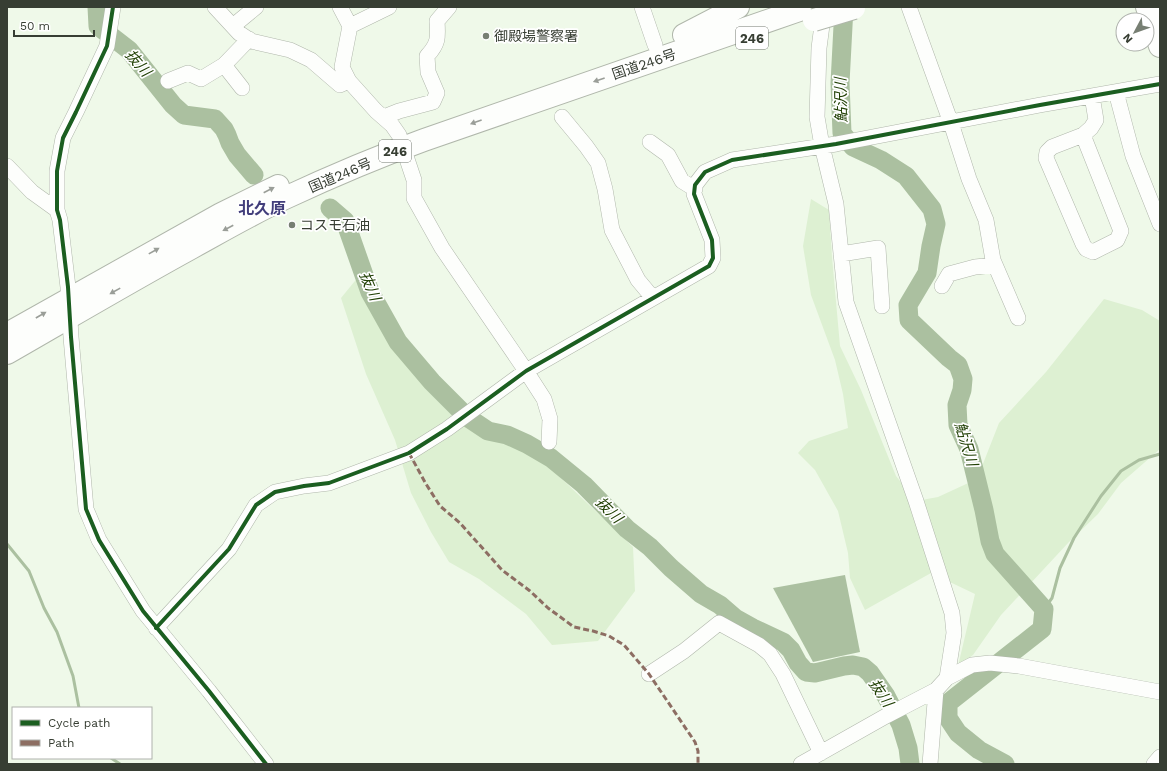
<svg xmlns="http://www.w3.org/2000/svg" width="1167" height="771" viewBox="0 0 1167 771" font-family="'Work Sans','Noto Sans JP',sans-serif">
<rect width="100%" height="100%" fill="#eff9e9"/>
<path fill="#ddf0d2" d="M811 199 829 210 832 257 840 346 861 390 896 476 916 501 938 497 977 479 999 423 1046 372 1104 299 1142 310 1160 321V449L1121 483 1098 514 1069 542 1001 615 973 655 958 666 975 594 931 573 865 610 850 578 848 553 838 511 815 470 798 453 809 441 848 428 843 394 835 360 811 295 803 246Z
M359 276 404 360 487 422 537 455 633 547 635 591 598 641 552 645 526 614 479 579 449 562 431 532 411 493 395 440 366 374 341 298Z"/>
<path fill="#abc0a0" d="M845 575 860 652 813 662 773 588Z"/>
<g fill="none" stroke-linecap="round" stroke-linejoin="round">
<path stroke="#abc0a0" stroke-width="3" d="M7 544 29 571 44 608 57 632 73 676 79 708
M1044 609 1052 598 1060 568 1074 538 1101 496 1121 471 1139 460 1160 454
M111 758 120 764"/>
<path stroke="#abc0a0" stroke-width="19" d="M97 7 98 26 129 50 173 105 184 115 215 119 224 129 227 135 230 143 237 155 254 175
M844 7 840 83 842 133 853 147 881 160 906 176 932 209 936 224 931 246 927 273 908 305 909 320 949 358 958 365 963 379 962 390 957 405 958 425 969 449 984 510 990 541 995 554 1044 609 1042 629 948 703V718L958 733 979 750 1005 764
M330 208 345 221 370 292 398 342 432 382 467 417 488 431 507 435 527 444 551 458 584 485 627 529 650 547 671 568 701 594 720 605 735 618 753 628 783 642 791 650 798 663 806 672 815 673 844 666 853 665 863 667 870 673 886 696 901 725 908 748 910 764"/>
<defs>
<path id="minor" d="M113 7 107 46 76 112 63 138 57 171V210L60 220 68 287 71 337 86 509 99 540 143 611 209 691 266 764
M215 7 239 33 251 41 290 50 311 60 340 85 349 81
M340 7 350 26
M389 7 350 26 342 67 349 81 376 111 392 125 399 135 414 180V198L442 248 526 371 544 399 550 419 549 442
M642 7 655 45
M909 7 951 123 969 179 986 220 993 260 1018 318
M824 10 819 48 817 117 822 146 836 204 846 302 916 501 952 613 954 633 947 678
M233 26 256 7
M224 65 242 88
M168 81 188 73 201 79 224 65 249 39
M1116 92 1133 156 1160 224
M384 117 399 111 433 102 437 93 428 72 427 56C439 43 438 37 437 21L449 7
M562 117 586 146 598 163 605 189 612 230 638 280 653 298
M1083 135 1121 231 1117 240 1093 252 1086 249 1083 244 1046 158 1047 152 1052 147 1083 135 1091 128 1096 120 1092 96
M650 142 668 155 682 181 695 189
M7 166 32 192 57 210
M841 254 878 248 882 306
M942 286 949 274 975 267 995 265
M156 628 229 549 256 505 275 492 304 486 329 483 409 453 447 429 526 371 709 266 713 258 712 240 694 194 695 185 705 172 732 160 836 144 1040 105 1160 84
M649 674 684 651 719 623 759 645 770 654 783 674 821 753
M801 764 886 716 936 690 947 678 972 665 990 663 1019 666 1160 692
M930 764 936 690
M1154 764 1160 757"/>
<path id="highway" d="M1147 7 1160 46
M684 35 738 7
M7 334 221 214 278 186
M7 353C68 318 129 282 191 248 222 231 253 213 285 198 330 177 377 157 424 140L808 7"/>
</defs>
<use href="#minor" stroke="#b0b7ab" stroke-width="16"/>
<use href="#highway" stroke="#b0b7ab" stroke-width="24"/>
<use href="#minor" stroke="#fdfefc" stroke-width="15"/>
<use href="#highway" stroke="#fdfefc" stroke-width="22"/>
<defs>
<path id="highway-bridge" d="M814 20 854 8"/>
</defs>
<use href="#highway-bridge" stroke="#b0b7ab" stroke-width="24" stroke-linecap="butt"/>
<use href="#highway-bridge" stroke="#fdfefc" stroke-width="22"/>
<path stroke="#8d6e63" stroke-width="3" stroke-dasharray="6 3" stroke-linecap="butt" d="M409 453 426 484 440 506 460 523 502 570 530 591 548 608 574 627 593 631 609 636 624 645 649 674 695 742 698 751V764"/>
<defs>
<path id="cycleway" d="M113 7 107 46 76 112 63 138 57 171V210L60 220 68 287 71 337 86 509 99 540 143 611 209 691 266 764
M156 628 229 549 256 505 275 492 304 486 329 483 409 453 447 429 526 371 709 266 713 258 712 240 694 194 695 185 705 172 732 160 836 144 1040 105 1160 84"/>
</defs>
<use href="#cycleway" stroke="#fff" stroke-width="6"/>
<use href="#cycleway" stroke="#1b5e20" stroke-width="4"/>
</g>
<defs><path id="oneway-solid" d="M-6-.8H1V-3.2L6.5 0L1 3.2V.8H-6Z"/></defs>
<g fill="#9a9e98">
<use href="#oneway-solid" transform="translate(599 80) rotate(161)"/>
<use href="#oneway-solid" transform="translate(476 122) rotate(160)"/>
<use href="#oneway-solid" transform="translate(269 190) rotate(-27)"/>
<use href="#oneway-solid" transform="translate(228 228) rotate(152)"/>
<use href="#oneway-solid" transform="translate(154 251) rotate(-29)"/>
<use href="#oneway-solid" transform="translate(115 291) rotate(151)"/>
<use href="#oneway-solid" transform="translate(41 315) rotate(-30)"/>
</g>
<g fill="#777f73" stroke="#fff" stroke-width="1.5">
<circle cx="486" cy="36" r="4"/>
<circle cx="292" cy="225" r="4"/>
</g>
<g text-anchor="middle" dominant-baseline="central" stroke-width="3.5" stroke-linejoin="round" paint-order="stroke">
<g fill="#fff" stroke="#737870" stroke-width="1">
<rect x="736" y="27" width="32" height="22" rx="3"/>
<rect x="379" y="140" width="32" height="22" rx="3"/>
</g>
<g font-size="13" font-weight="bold" fill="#373e33">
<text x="752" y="38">246</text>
<text x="395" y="151">246</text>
</g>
<g font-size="14" fill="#373e33" stroke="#fff" text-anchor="start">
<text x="494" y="36">御殿場警察署</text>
<text x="300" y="225">コスモ石油</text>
</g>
<g font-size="14" fill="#373e33" stroke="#fff">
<text transform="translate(644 64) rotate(-19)">国道246号</text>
<text transform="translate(340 175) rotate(-23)">国道246号</text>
</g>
<g font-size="15" font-style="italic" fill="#224106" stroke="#fff">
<text transform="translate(138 63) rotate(49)">抜川</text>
<text transform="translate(841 100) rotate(-91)">鮎沢川</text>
<text transform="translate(370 286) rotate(67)">抜川</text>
<text transform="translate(966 444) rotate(73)">鮎沢川</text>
<text transform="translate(609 510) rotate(45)">抜川</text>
<text transform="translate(881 693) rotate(56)">抜川</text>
</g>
<g font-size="16" font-weight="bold" fill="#423e7b" stroke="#fff">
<text x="262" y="208">北久原</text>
</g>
</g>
<rect width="1167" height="771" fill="none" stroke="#373e33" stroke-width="16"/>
<rect x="12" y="707" width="140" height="52" fill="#ffffff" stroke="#afb2ad"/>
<rect x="20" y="720" width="20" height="6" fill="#1b5e20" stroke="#afb2ad"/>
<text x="48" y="727" font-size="12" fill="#373e33">Cycle path</text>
<rect x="20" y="740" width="20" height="6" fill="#8d6e63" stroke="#afb2ad"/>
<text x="48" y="747" font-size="12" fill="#373e33">Path</text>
<g transform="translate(1135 32) rotate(229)"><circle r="19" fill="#ffffff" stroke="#afb2ad"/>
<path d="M0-3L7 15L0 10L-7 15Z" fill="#777f73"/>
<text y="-6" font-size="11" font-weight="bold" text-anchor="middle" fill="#373e33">N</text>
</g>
<path d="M14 30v6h80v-6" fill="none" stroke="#373e33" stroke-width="2"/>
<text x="20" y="30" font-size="12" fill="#373e33" stroke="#ffffff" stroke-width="3" paint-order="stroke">50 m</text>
</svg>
